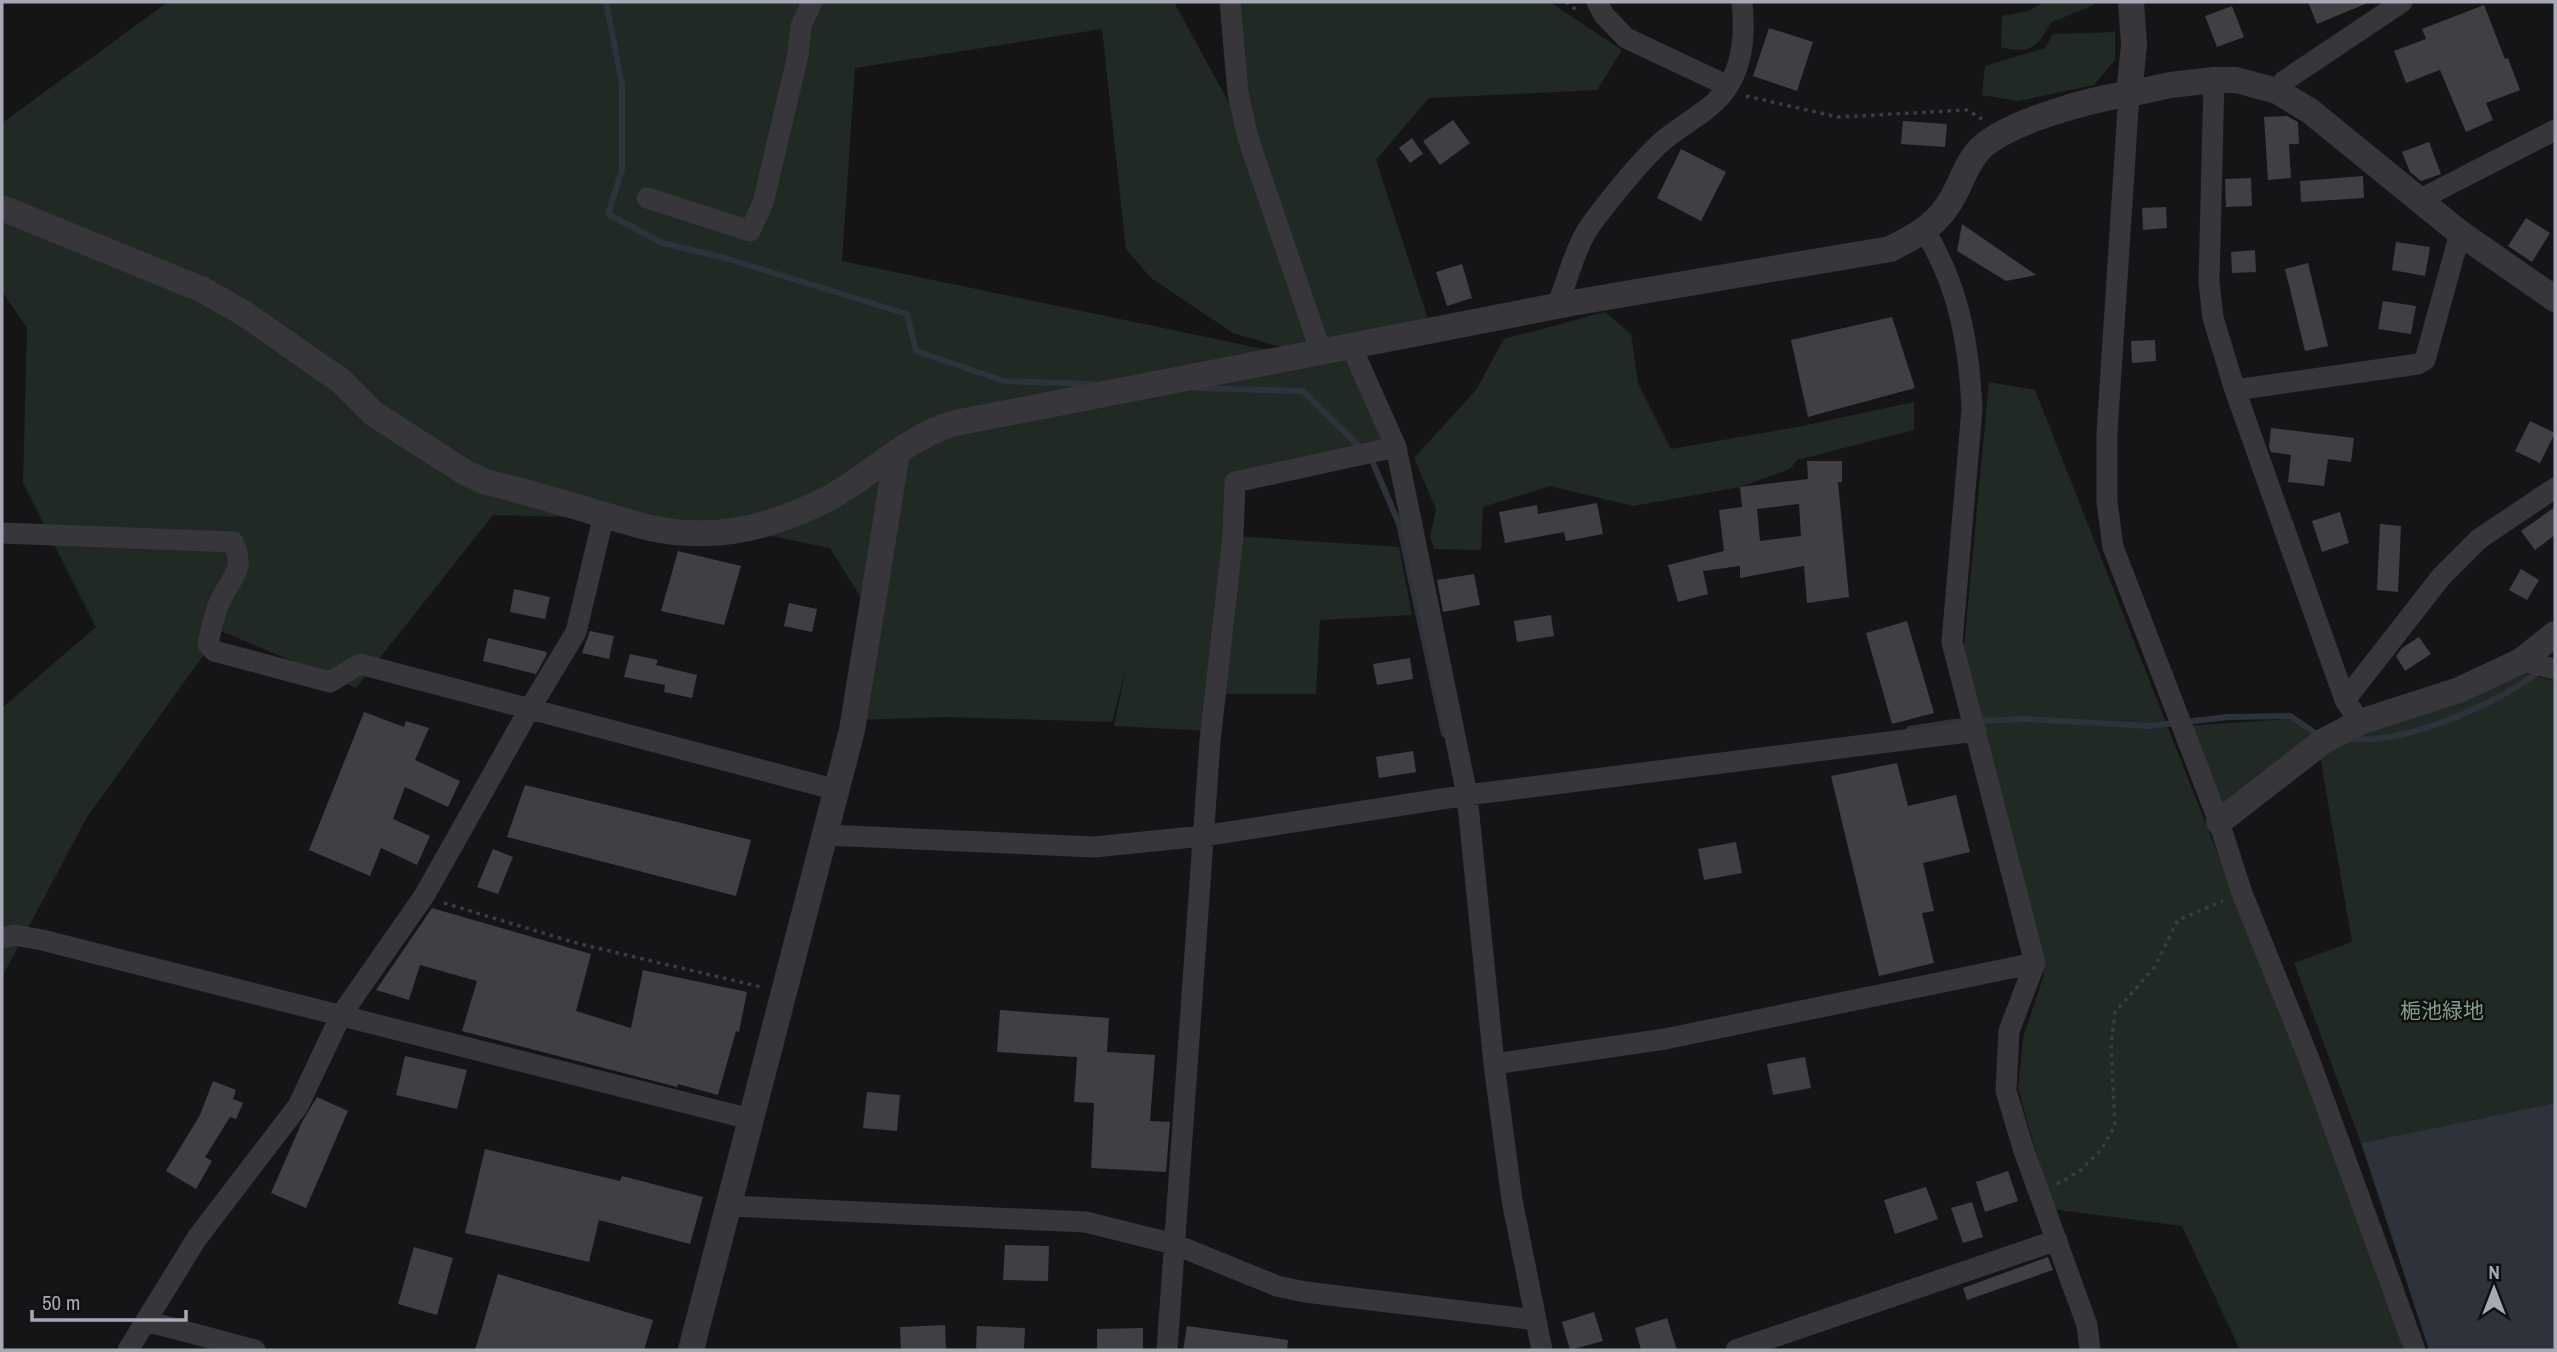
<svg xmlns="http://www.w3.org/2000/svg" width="2557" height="1352" viewBox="0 0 2557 1352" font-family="'Archivo Narrow','Noto Sans JP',sans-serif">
<rect width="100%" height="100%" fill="#151517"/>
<path fill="#212924" d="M168 2H1174L1247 136 1238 2H1550L1622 50 1597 90 1429 98 1376 160 1429 322 1304 354 1233 333 1151 278 1126 249 1102 29 855 68 842 261 1311 359 1349 356 1384 446 1230 480 1211 731 1114 726 1126 668 1112 722 947 717 854 720 873 617 830 548 692 520 493 515 356 688 221 631 87 817 2 977V708L96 627 23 483 27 328 2 291V123Z
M2044 2H2095L2094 5 2050 23C2039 47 2028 55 2001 47L2002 16 2028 11Z
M2115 32V60L2094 85 2018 101 1982 95 1985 66 2045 48 2053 34Z
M1605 312 1631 334 1638 383 1671 449 1797 427 1914 402V430L1797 460 1790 469 1740 487 1633 506 1550 486 1483 507 1481 550 1434 549 1430 537 1436 509 1414 458 1476 390 1504 339Z
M1989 382 2035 390 2215 847 2304 1066 2407 1350H2240L2182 1226 2052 1209 2018 1088 2023 1038 2044 975 1964 646Z
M1233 536 1399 547 1412 615 1320 620 1316 694H1225Z
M2523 673 2555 681V1103L2361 1143 2294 963 2352 942 2320 756 2362 732Z
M2289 719 2315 737 2216 808 2186 726Z"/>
<path fill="#2e323b" d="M2555 1103V1350H2429L2361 1143Z"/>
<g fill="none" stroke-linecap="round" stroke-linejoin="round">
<path stroke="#2e323b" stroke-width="6" d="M606 2 622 84V170L608 214 662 243 725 258 907 314 916 351 1004 381 1094 384
M1196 388 1303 391 1371 458 1399 524 1444 734
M1909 729 1954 722 2025 719 2149 726 2228 717 2290 716 2318 735
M2350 739C2407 744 2494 705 2540 671"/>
</g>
<path fill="#403f43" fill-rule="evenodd" d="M2308 2H2370L2317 24Z
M2484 5 2505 59 2508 58 2520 90 2486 103 2493 120 2466 132 2440 70 2406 83 2394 51 2426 39 2422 29Z
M2232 6 2244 37 2217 47 2205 16Z
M1769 28 1813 42 1797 91 1753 76Z
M2287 116 2298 122 2299 144H2289L2291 178 2268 180 2264 117Z
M1453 120 1470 143 1440 165 1423 141Z
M1903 121 1947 124 1945 147 1901 144Z
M1412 138 1423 154 1410 163 1399 148Z
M2429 142 2441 174 2421 181 2410 172 2402 152Z
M1681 149 1726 172 1701 221 1657 198Z
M2363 176 2364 198 2301 202 2300 181Z
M2251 178 2252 206 2226 207 2225 179Z
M2166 207 2167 228 2143 230 2142 208Z
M2526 218 2550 233 2532 262 2508 246Z
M1962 224 2036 275 2006 281 1957 251Z
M2396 242 2430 247 2425 276 2392 270Z
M2255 250 2256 272 2232 273 2231 252Z
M2308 263 2328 346 2305 351 2285 269Z
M1462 264 1472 298 1447 306 1436 272Z
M2383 301 2416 306 2411 334 2378 329Z
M1892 317 1915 388 1808 417 1791 340Z
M2155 340 2156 361 2132 363 2131 341Z
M2530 421 2555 433 2540 463 2515 451Z
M2271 428 2354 438 2351 462 2328 459 2324 486 2288 482 2291 455 2271 452 2269 447Z
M1807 461H1842V482H1838L1849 597 1807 603 1804 566 1740 578V566L1703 571 1708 594 1678 602 1668 565 1724 551 1719 510 1742 507 1740 487 1808 479ZM1799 504 1801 536 1760 541 1757 509Z
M1597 503 1603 534 1566 541 1564 532 1505 543 1499 512 1537 505 1538 514Z
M2555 507V535L2535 550 2521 531Z
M2340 512 2349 543 2322 552 2312 521Z
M2380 524 2401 526 2398 592 2377 590Z
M678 551 741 566 724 625 661 611Z
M2521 569 2539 580 2527 600 2509 590Z
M1474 574 1480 605 1443 612 1437 580Z
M514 589 550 597 545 619 510 612Z
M789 603 817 609 812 632 784 626Z
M1551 615 1554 636 1517 642 1514 621Z
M1907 621 1934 713 1892 724 1866 633Z
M590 631 614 636 609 659 582 653Z
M2419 637 2431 654 2405 671 2396 656 2402 648Z
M488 638 547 652 546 656 536 674 483 661Z
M630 654 658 660 656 665 697 675 692 698 664 692 665 685 624 677Z
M1410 658 1413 679 1377 685 1373 664Z
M364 712 404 727 406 721 429 728 415 760 460 781 448 807 405 787 393 819 430 836 417 865 381 848 370 876 309 850Z
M1413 751 1416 772 1379 778 1376 757Z
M1897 763 1908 806 1956 795 1970 852 1923 863 1934 911 1922 913 1934 963 1879 976 1831 776Z
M525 785 751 840 736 896 507 837Z
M1736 842 1742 873 1704 880 1698 849Z
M493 849 513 857 498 894 477 887Z
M432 908 591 954 576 1011 631 1028 643 970 747 992 739 1032 736 1031 718 1095 678 1084 677 1087 462 1031 477 981 420 965 409 1000 376 990Z
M1000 1010 1109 1018 1107 1052 1155 1055 1150 1121 1170 1122 1166 1172 1091 1168 1094 1103 1074 1102 1077 1057 997 1052Z
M405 1056 467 1070 457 1109 396 1095Z
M1805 1057 1811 1088 1773 1095 1767 1064Z
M213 1081 236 1090 233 1099 243 1103 236 1119 230 1117 205 1157 212 1161 196 1189 166 1171 200 1115Z
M867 1092 900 1095 897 1131 863 1128Z
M317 1097 348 1111 306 1208 271 1193 302 1122Z
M485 1149 620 1181 622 1176 703 1197 690 1244 599 1220 589 1262 465 1233Z
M2008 1171 2018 1201 1985 1212 1976 1182Z
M1926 1187 1938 1219 1895 1234 1884 1200Z
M1972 1202 1983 1237 1963 1243 1951 1208Z
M1005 1245 1049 1246 1048 1281 1003 1280Z
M414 1247 453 1258 437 1315 398 1304Z
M2048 1257 2053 1270 1967 1300 1963 1288Z
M498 1274 653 1320 644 1350H475Z
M1594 1312 1603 1341 1570 1350 1562 1322Z
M1667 1318 1677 1350H1641L1635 1328Z
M945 1325 946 1350H901L900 1327Z
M977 1326 1025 1328 1024 1350H976Z
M1187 1326 1288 1340 1287 1350H1183Z
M1143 1328V1350H1097V1329Z"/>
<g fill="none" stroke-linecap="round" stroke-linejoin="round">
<path stroke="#3c3d42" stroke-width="3.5" stroke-dasharray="3.5 5" stroke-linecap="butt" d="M1566 2 1578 11
M1746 96 1838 117 1967 110 1982 119
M444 903 576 943 761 987
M2057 1184 2081 1170 2101 1150 2115 1125 2111 1044 2115 1012 2154 968 2178 920 2223 901"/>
<path stroke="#37363b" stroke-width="21" d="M1230 2 1238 93 1248 138 1321 352
M1597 2 1604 15 1626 38 1728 86
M2214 80 2209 282 2213 318 2235 390 2345 700 2360 722
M2277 91 2284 81 2402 2
M2129 94 2107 433V502L2113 547 2219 822 2242 893 2309 1059 2415 1350
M647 198 750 231 763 203 798 55 801 26 812 2
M2417 201 2555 130
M1925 231C1959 287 1969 344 1972 409L1952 642 2035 963 2009 1031 2006 1091 2024 1151 2087 1325 2090 1350
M1557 306C1569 277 1575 244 1595 219 1614 194 1635 168 1657 146 1673 131 1692 121 1708 108 1742 82 1746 41 1742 2
M1352 348 1396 447 1467 795 1494 1064 1512 1200 1542 1350
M2235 390 2418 364 2425 360 2460 233
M2 533 233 542C246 570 232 576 221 599 214 613 211 629 208 644L214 651 330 682 360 664 837 790
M2521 661 2555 669
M2345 700 2441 577 2479 539 2555 488
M825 835 1094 847 1203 836 1467 795 1976 731
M2 938 15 935 42 940 750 1119
M1494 1064 1665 1039 2035 963
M728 1206 1086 1222 1174 1244 1277 1286 1305 1292 1536 1320
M146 1321 255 1350
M128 1350 197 1238 298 1106 341 1015 424 896 529 710 576 632 604 515
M1167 1350 1210 741 1233 536 1235 482 1396 447
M1736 1350 2057 1240"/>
<path stroke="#37363b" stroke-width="26" d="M2129 94 2170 85 2214 80H2236L2277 91 2310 111 2460 233 2555 299
M2 208 203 290 245 314 341 381 374 414 466 473 486 482C526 492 565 503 604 515 634 524 662 533 693 533 739 535 786 520 827 499 871 476 906 437 955 423L1572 303 1890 249C1918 235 1939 224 1954 195 1962 180 1968 161 1980 149 2007 122 2091 99 2129 94L2134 45 2131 2
M2219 822 2322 742 2360 722 2459 690 2521 661 2555 634
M691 1350 852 730 897 453"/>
</g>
<g text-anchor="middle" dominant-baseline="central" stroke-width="5" stroke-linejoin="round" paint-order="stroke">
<g font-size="21" fill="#819f8a" stroke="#101011">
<text x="2442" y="1010">梔池緑地</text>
</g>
</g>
<rect width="2557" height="1352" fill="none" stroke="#a8a9b6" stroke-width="7"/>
<g transform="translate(2494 1289)" stroke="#101011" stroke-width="5" paint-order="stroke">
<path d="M0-5L12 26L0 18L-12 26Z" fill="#a8a9b6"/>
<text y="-10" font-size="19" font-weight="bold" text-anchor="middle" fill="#a8a9b6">N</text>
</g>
<path d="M32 1310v10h154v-10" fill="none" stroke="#a8a9b6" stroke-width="3.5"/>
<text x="42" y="1310" font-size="21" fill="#a8a9b6" stroke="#101011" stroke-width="5" paint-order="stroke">50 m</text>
</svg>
